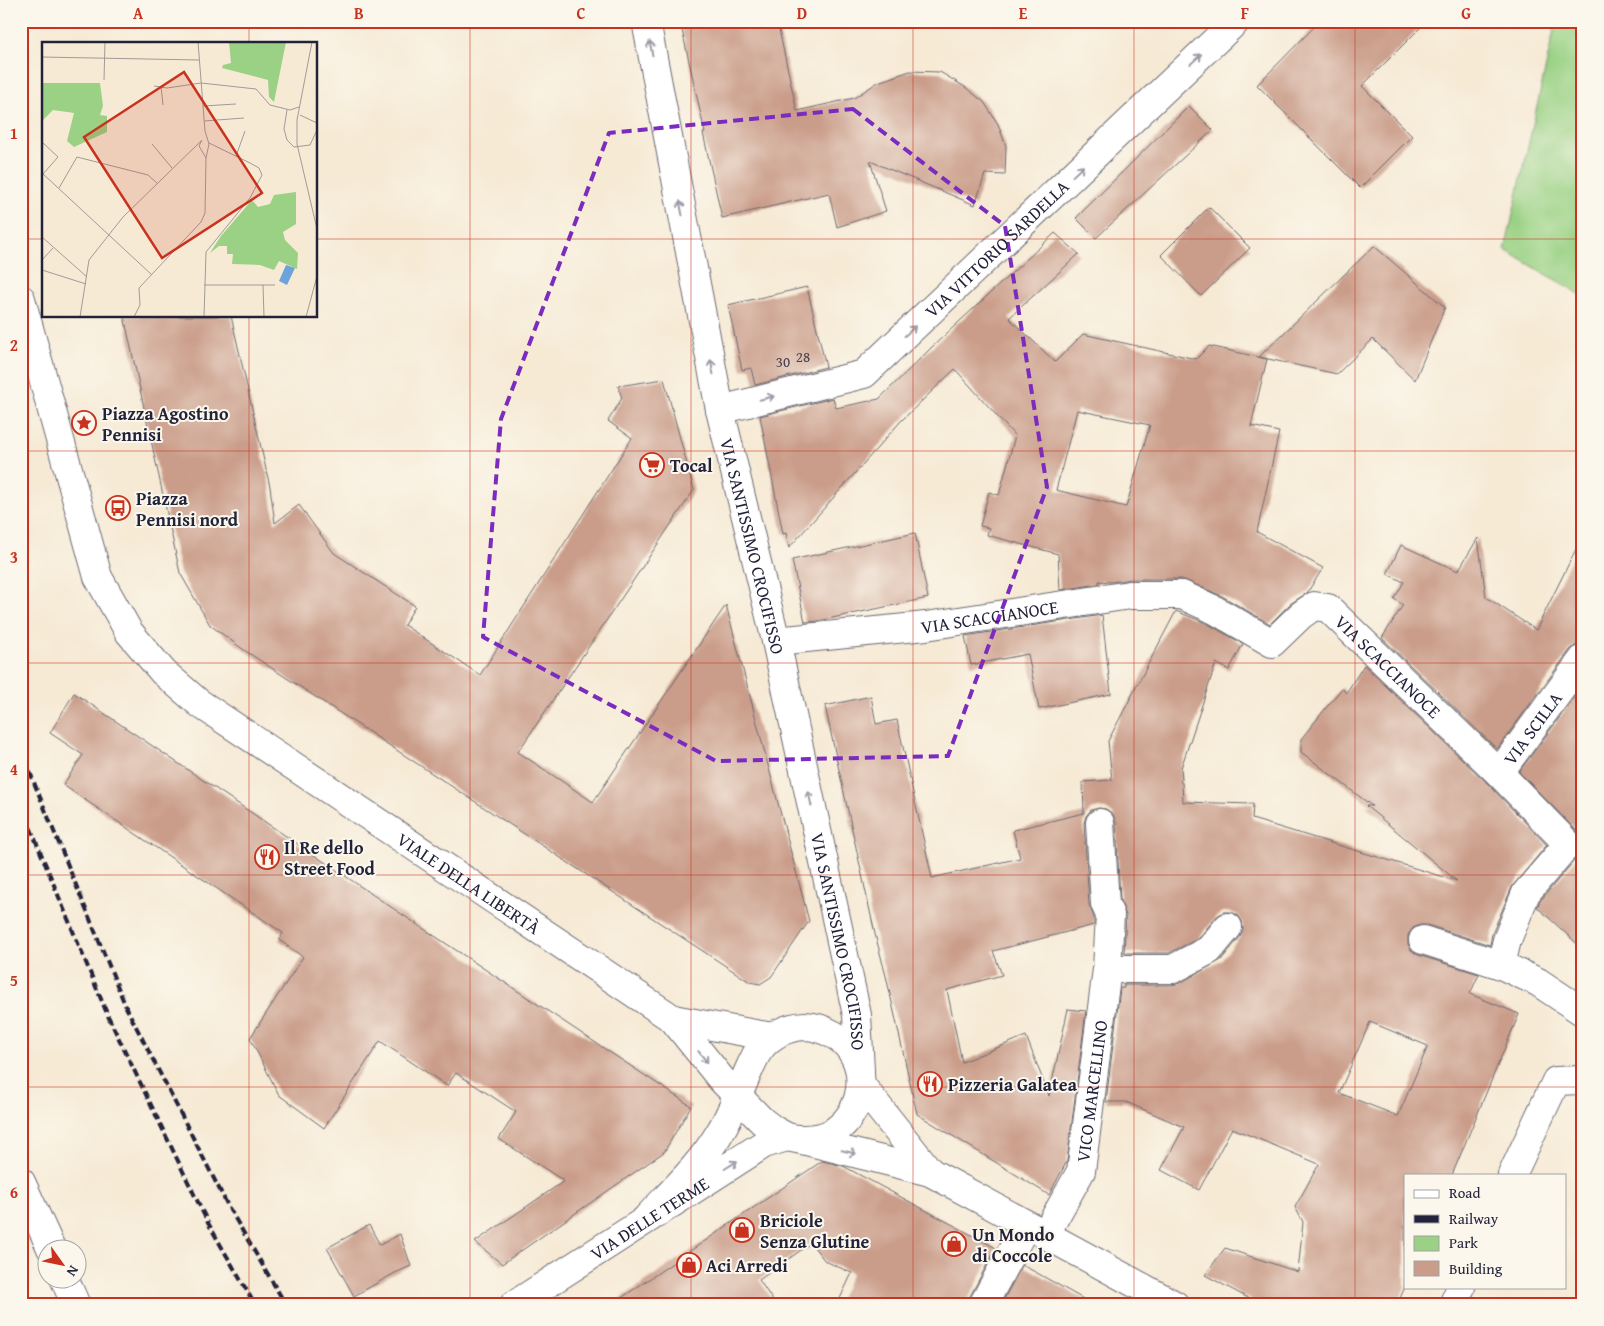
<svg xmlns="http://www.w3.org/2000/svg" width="1604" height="1326" viewBox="0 0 1604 1326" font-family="'Gentium Book Plus',serif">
<rect width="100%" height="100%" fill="#fbf7ec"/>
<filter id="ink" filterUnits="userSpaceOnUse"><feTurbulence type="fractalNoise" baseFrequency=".02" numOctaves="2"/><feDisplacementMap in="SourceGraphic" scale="10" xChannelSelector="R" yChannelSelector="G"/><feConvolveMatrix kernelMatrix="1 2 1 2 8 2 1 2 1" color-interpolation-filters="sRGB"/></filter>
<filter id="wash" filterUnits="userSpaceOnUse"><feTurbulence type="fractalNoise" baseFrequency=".0096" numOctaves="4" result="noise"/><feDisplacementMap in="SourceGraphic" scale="20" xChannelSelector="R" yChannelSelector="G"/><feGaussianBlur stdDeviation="1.12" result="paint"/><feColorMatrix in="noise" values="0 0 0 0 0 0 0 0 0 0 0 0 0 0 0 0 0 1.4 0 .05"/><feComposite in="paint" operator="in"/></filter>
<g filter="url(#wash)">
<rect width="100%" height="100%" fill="#f6ead5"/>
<path fill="#9ad184" stroke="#5e7a60" d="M1556 21H1583V296L1505 250Z"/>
<g id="blocks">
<path fill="#ca9d8a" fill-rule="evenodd" d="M680 21H777L797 111 854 98 878 82 910 71 940 72 965 87 984 102 998 124 1006 146 1005 175 985 174 975 205 870 161 886 211 837 227 829 193 722 218 703 133H705Z
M1320 21H1427L1362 86 1412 136 1360 188 1257 85Z
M1189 106 1213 130 1096 238 1076 218Z
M1209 207 1250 248 1201 296 1161 255Z
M1055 233 1079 254 1009 318 1055 362 1083 334 1196 359 1209 346 1267 359 1251 426 1279 432 1257 532 1323 568 1307 593 1290 604 1270 624 1222 596 1182 579H1130L1111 582 1099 581V584L1060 590 1058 554 987 535 989 528 980 526 989 492 999 495 1015 436 955 369 901 421 789 548 786 533 783 534 760 416 833 398 836 408 879 399 932 347ZM1077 410 1150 425 1126 507 1056 490Z
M1374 246 1445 307 1415 380 1373 339 1337 374 1259 357Z
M807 287 826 367 755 385 751 368 742 370 728 305Z
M124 316H231L270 487 275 523 299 505 334 553 415 606 404 625 480 675 632 438 608 421 622 398 618 386 664 379 694 490 518 752 593 802 726 605 809 921 771 977 760 984 750 982 244 650 210 625 180 573Z
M915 533 928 598 818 621 805 622 792 560Z
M1583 535V644L1576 645 1570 650 1497 749 1382 638 1403 605 1394 599 1404 582 1387 574 1401 545 1458 571 1478 538 1486 597 1536 630Z
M1176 611 1208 624 1243 644 1229 670 1216 663 1181 768 1182 779 1180 781 1182 783 1183 802 1253 804 1252 819 1457 881 1366 806H1372L1301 752V739L1342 688 1346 693 1364 665 1488 784 1547 845 1512 887 1492 934 1490 945 1427 925H1420L1413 928 1408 935V944L1411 950 1418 955 1479 974 1470 994 1519 1014 1452 1175H1405V1287L1397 1305H1261L1205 1275 1225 1248 1298 1272 1303 1222 1295 1207 1319 1164 1232 1128 1199 1190 1161 1170 1184 1127 1126 1102H1106L1120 988H1124V985H1173L1180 983 1221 960 1240 937 1243 929 1242 921 1238 915 1231 912H1223L1216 917 1199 938 1169 953H1124L1126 915 1120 900 1116 822 1113 814 1106 809 1099 808 1091 810 1086 816 1084 823 1089 905 1094 918V925L993 951 1002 975 947 990 962 1062 1026 1036 1049 1096 1068 1009 1086 1011 1067 1161 1049 1195 917 1114 886 976 875 934 825 706 871 696 876 724 897 720 932 878 1020 858 1013 830 1084 813 1083 782 1112 780 1108 741ZM1370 1022 1428 1046 1398 1116 1339 1093Z
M1102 615 1111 694 1039 709 1028 654 971 665 965 636Z
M1583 686V839L1579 833 1519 772Z
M74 693 391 907 691 1106 664 1152 502 1264 475 1242 564 1181 499 1139 516 1112 456 1073 447 1086 380 1041 324 1128 279 1095 250 1038 303 957 279 940 283 933 63 785 83 755 50 733Z
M1583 848V949L1537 907 1540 901 1580 854Z
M822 1161 843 1166 996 1248 969 1298 967 1305H837L852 1273 825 1261 811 1243 759 1280 776 1305H611Z
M369 1225 380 1245 400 1234 411 1266 395 1273 354 1296 327 1248Z
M1022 1265 1037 1273 1094 1305H1001Z"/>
</g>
</g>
<g filter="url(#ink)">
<use href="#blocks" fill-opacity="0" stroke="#6c6871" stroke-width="1"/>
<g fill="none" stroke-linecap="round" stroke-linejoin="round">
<defs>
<g id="pedestrian">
<path id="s1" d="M1130 595H1182L1215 610 1272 643 1301 615 1314 606 1328 608 1499 773 1568 844 1526 893 1507 940 1501 965"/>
<path id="s2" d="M1499 773 1583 659"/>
<path d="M1107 969H1173L1209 950 1228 927"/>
<path id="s3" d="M1045 1235 1081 1171 1107 969 1110 915 1105 904 1100 823"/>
</g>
<g id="minor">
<path id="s4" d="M646 21 720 410 776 641 857 1015 860 1070"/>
<path id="s5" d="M720 410 864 374 1236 21"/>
<path id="s6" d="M776 641 926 626 1130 595"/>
<path d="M1423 940 1501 965 1538 982 1583 1012"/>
<path d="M1512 1175 1556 1081 1581 1080 1583 1078"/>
<path d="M983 1305 1026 1225"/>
<path d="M1453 1305 1461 1287"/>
</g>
<g id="tertiary">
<path id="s7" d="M21 299 98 577 129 632 163 672 199 703 673 1019 722 1080 762 1121 774 1130 787 1137 802 1140 930 1172 1175 1305"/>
<path d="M673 1019 772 1037"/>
<path d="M861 1085 930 1172"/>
<path d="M21 1182 51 1248"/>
<path d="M646 1219C671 1192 701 1165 720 1132 730 1116 737 1098 744 1081 749 1070 753 1059 759 1050 770 1035 787 1027 805 1026 815 1026 825 1030 834 1035 871 1056 868 1110 833 1132 824 1138 813 1139 803 1139"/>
<path d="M64 1278 76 1305"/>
<path id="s8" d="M514 1305 764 1144 787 1137"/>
</g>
</defs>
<use href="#pedestrian" stroke="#6c6871" stroke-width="30"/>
<use href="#minor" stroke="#6c6871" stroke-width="30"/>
<use href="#tertiary" stroke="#6c6871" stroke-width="30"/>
<use href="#pedestrian" stroke="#fff" stroke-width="28"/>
<use href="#minor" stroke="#fff" stroke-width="28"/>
<use href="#tertiary" stroke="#fff" stroke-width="28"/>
<path stroke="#22223b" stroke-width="4" stroke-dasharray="8 4" stroke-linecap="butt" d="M21 749 35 785 126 1007 229 1208 286 1305
M21 805 108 1016 208 1223 255 1305"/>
</g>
<defs><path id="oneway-shaft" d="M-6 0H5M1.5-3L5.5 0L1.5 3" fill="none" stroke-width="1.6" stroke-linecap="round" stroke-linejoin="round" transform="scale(1.25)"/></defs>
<g stroke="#9c9ca7">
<use href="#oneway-shaft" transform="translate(651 48) rotate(-101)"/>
<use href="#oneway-shaft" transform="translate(1196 59) rotate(-43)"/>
<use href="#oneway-shaft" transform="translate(1078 171) rotate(-43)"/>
<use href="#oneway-shaft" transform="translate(681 208) rotate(-101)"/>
<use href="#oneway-shaft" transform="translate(910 331) rotate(-43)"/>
<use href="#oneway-shaft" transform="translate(712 367) rotate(-101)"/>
<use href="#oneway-shaft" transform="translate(767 398) rotate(-14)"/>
<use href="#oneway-shaft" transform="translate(810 799) rotate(-102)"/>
<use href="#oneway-shaft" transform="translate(703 1057) rotate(51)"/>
<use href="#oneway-shaft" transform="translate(849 1152) rotate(14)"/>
<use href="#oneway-shaft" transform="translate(731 1165) rotate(-32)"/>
</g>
</g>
<path fill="none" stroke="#7b2cbf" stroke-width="4" stroke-dasharray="10 6" stroke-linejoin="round" d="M853 109 1005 226 1047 487 948 756 716 761 483 637 501 419 609 133Z"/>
<path fill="none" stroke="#c8321e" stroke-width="1" stroke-opacity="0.55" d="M249 21V44M470 21V1305M691 21V1305M913 21V1305M1134 21V1305M1355 21V1305M21 239H44M316 239H1583M249 316V1305M21 451H1583M21 663H1583M21 875H1583M21 1087H1583"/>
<defs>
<symbol id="sight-ring" viewBox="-11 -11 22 22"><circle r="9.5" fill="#fbf7ec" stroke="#c8321e" stroke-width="1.5"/><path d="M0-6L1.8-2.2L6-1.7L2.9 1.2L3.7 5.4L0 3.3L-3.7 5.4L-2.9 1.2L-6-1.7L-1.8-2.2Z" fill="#c8321e"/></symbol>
<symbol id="supermarket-ring" viewBox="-11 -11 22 22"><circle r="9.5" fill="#fbf7ec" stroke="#c8321e" stroke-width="1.5"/><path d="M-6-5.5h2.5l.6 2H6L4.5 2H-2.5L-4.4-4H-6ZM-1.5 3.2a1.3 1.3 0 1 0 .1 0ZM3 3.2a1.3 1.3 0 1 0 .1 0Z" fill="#c8321e"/></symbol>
<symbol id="bus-ring" viewBox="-11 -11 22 22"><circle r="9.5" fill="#fbf7ec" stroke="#c8321e" stroke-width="1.5"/><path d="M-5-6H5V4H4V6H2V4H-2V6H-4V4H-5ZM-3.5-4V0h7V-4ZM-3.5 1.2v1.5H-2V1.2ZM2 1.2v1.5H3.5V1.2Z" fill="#c8321e"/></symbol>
<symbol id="restaurant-ring" viewBox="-11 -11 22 22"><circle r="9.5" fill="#fbf7ec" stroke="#c8321e" stroke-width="1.5"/><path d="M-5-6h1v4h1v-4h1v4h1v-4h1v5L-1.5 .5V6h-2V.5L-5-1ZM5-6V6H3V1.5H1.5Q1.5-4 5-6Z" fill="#c8321e"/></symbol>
<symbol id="shop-ring" viewBox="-11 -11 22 22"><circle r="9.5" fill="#fbf7ec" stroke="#c8321e" stroke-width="1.5"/><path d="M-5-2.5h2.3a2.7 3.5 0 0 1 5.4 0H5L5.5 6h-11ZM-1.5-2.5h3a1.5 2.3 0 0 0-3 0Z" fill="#c8321e"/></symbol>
</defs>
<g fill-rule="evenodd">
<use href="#sight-ring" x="70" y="409" width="28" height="28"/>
<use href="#supermarket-ring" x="638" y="451" width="28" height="28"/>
<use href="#bus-ring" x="104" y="494" width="28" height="28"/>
<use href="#restaurant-ring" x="253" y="843" width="28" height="28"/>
<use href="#restaurant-ring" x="916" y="1070" width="28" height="28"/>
<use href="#shop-ring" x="728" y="1216" width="28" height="28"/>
<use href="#shop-ring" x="940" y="1230" width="28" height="28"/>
<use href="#shop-ring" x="675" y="1251" width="28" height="28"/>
</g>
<g text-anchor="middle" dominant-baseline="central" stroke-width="4" stroke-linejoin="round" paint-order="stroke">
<g font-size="15" fill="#4c414f">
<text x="803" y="356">28</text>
<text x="783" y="361">30</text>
</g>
<g font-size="18" fill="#22223b" stroke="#fbf7ec">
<text stroke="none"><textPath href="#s5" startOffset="331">VIA VITTORIO SARDELLA</textPath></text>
<text stroke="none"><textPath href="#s4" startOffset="536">VIA SANTISSIMO CROCIFISSO</textPath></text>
<text stroke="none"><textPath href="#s6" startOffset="215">VIA SCACCIANOCE</textPath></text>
<text stroke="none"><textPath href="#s1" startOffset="308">VIA SCACCIANOCE</textPath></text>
<text stroke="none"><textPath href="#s2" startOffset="56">VIA SCILLA</textPath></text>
<text stroke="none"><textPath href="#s7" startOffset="776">VIALE DELLA LIBERTÀ</textPath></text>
<text stroke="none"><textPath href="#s4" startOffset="941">VIA SANTISSIMO CROCIFISSO</textPath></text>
<text stroke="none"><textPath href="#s3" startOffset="154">VICO MARCELLINO</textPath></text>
<text stroke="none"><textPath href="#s8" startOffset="161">VIA DELLE TERME</textPath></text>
</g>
<g font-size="18" font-weight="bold" fill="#22223b" stroke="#fbf7ec" text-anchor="start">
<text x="102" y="413">Piazza Agostino<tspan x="102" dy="21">Pennisi</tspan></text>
<text x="670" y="465">Tocal</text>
<text x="136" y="498">Piazza<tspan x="136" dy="21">Pennisi nord</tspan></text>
<text x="284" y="847">Il Re dello<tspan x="284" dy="21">Street Food</tspan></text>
<text x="948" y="1084">Pizzeria Galatea</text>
<text x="760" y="1220">Briciole<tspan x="760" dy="21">Senza Glutine</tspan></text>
<text x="972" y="1234">Un Mondo<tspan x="972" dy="21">di Coccole</tspan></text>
<text x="706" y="1265">Aci Arredi</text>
</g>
</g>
<g transform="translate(42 42)">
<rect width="275" height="275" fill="#f6ead5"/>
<path d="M187 0H244L232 60 227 55 226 38 180 26 181 23 189 21ZM0 41H58L61 64 58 73 65 74V90L32 105 25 99 32 71 11 68 0 79ZM254 150V182L241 190 243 198 256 211 255 227 237 219 232 228 218 223 190 222 191 212H185V204H177L168 211 179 194 210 158 216 165 228 162 232 153Z" fill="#9ad184"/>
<path d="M244 223 253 226 245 243 237 239Z" fill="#6da3da"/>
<path fill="none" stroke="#a19a97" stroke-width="1" d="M270 0 255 78V102L275 187M0 15 157 18M62 38 63 0M112 44 125 46 159 41 214 47 228 63 248 68 257 65M119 44 121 63M161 64 194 62M245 68 242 87 245 98 252 105 268 103 275 88M258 73 275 81M162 79 202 76M160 98 157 104 164 116M0 100 16 115 1 132M110 102 130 126M194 114 203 89M0 131 110 233M17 146 35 115 106 133 116 142M0 195 45 235M0 218 11 206M0 228 44 242M162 243H233M221 243 222 275M38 275 47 218 81 175 159 99M92 275 98 263 97 246 159 180 163 171 164 116 167 102 163 89 156 0M162 275 164 210 208 156 220 133 217 126 208 121 167 101M264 275 275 234"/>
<path fill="#c8321e" fill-opacity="0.15" stroke="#c8321e" stroke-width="2.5" d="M142 30 220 151 120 216 42 95Z"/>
<rect width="275" height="275" fill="none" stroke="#22223b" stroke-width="2.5"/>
</g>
<rect width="1604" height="1326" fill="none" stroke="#fbf7ec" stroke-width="55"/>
<rect x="1404" y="1174" width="162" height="115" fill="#fbf7ec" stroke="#a4a2a5"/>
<rect x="1414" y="1190" width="25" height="8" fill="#ffffff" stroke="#a4a2a5"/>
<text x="1449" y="1198" font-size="15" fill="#22223b">Road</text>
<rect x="1414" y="1215" width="25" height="8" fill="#22223b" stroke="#a4a2a5"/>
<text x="1449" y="1224" font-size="15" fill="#22223b">Railway</text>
<rect x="1414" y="1236" width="25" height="15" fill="#9ad184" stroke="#a4a2a5"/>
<text x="1449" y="1248" font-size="15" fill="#22223b">Park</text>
<rect x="1414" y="1261" width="25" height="15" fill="#ca9d8a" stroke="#a4a2a5"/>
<text x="1449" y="1274" font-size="15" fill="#22223b">Building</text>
<g transform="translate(62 1264) rotate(123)"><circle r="24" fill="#fbf7ec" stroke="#a4a2a5"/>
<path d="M0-4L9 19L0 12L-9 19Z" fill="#c8321e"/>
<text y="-8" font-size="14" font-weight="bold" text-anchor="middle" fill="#22223b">N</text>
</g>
<rect x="28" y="28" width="1548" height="1270" fill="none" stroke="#c8321e" stroke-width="2"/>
<g font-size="16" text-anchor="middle" font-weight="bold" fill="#c8321e">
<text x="138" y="19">A</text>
<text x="359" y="19">B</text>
<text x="581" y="19">C</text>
<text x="802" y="19">D</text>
<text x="1023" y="19">E</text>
<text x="1245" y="19">F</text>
<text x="1466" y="19">G</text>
<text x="14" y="139">1</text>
<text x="14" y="351">2</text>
<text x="14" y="563">3</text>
<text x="14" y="775">4</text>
<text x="14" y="986">5</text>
<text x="14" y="1198">6</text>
</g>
</svg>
